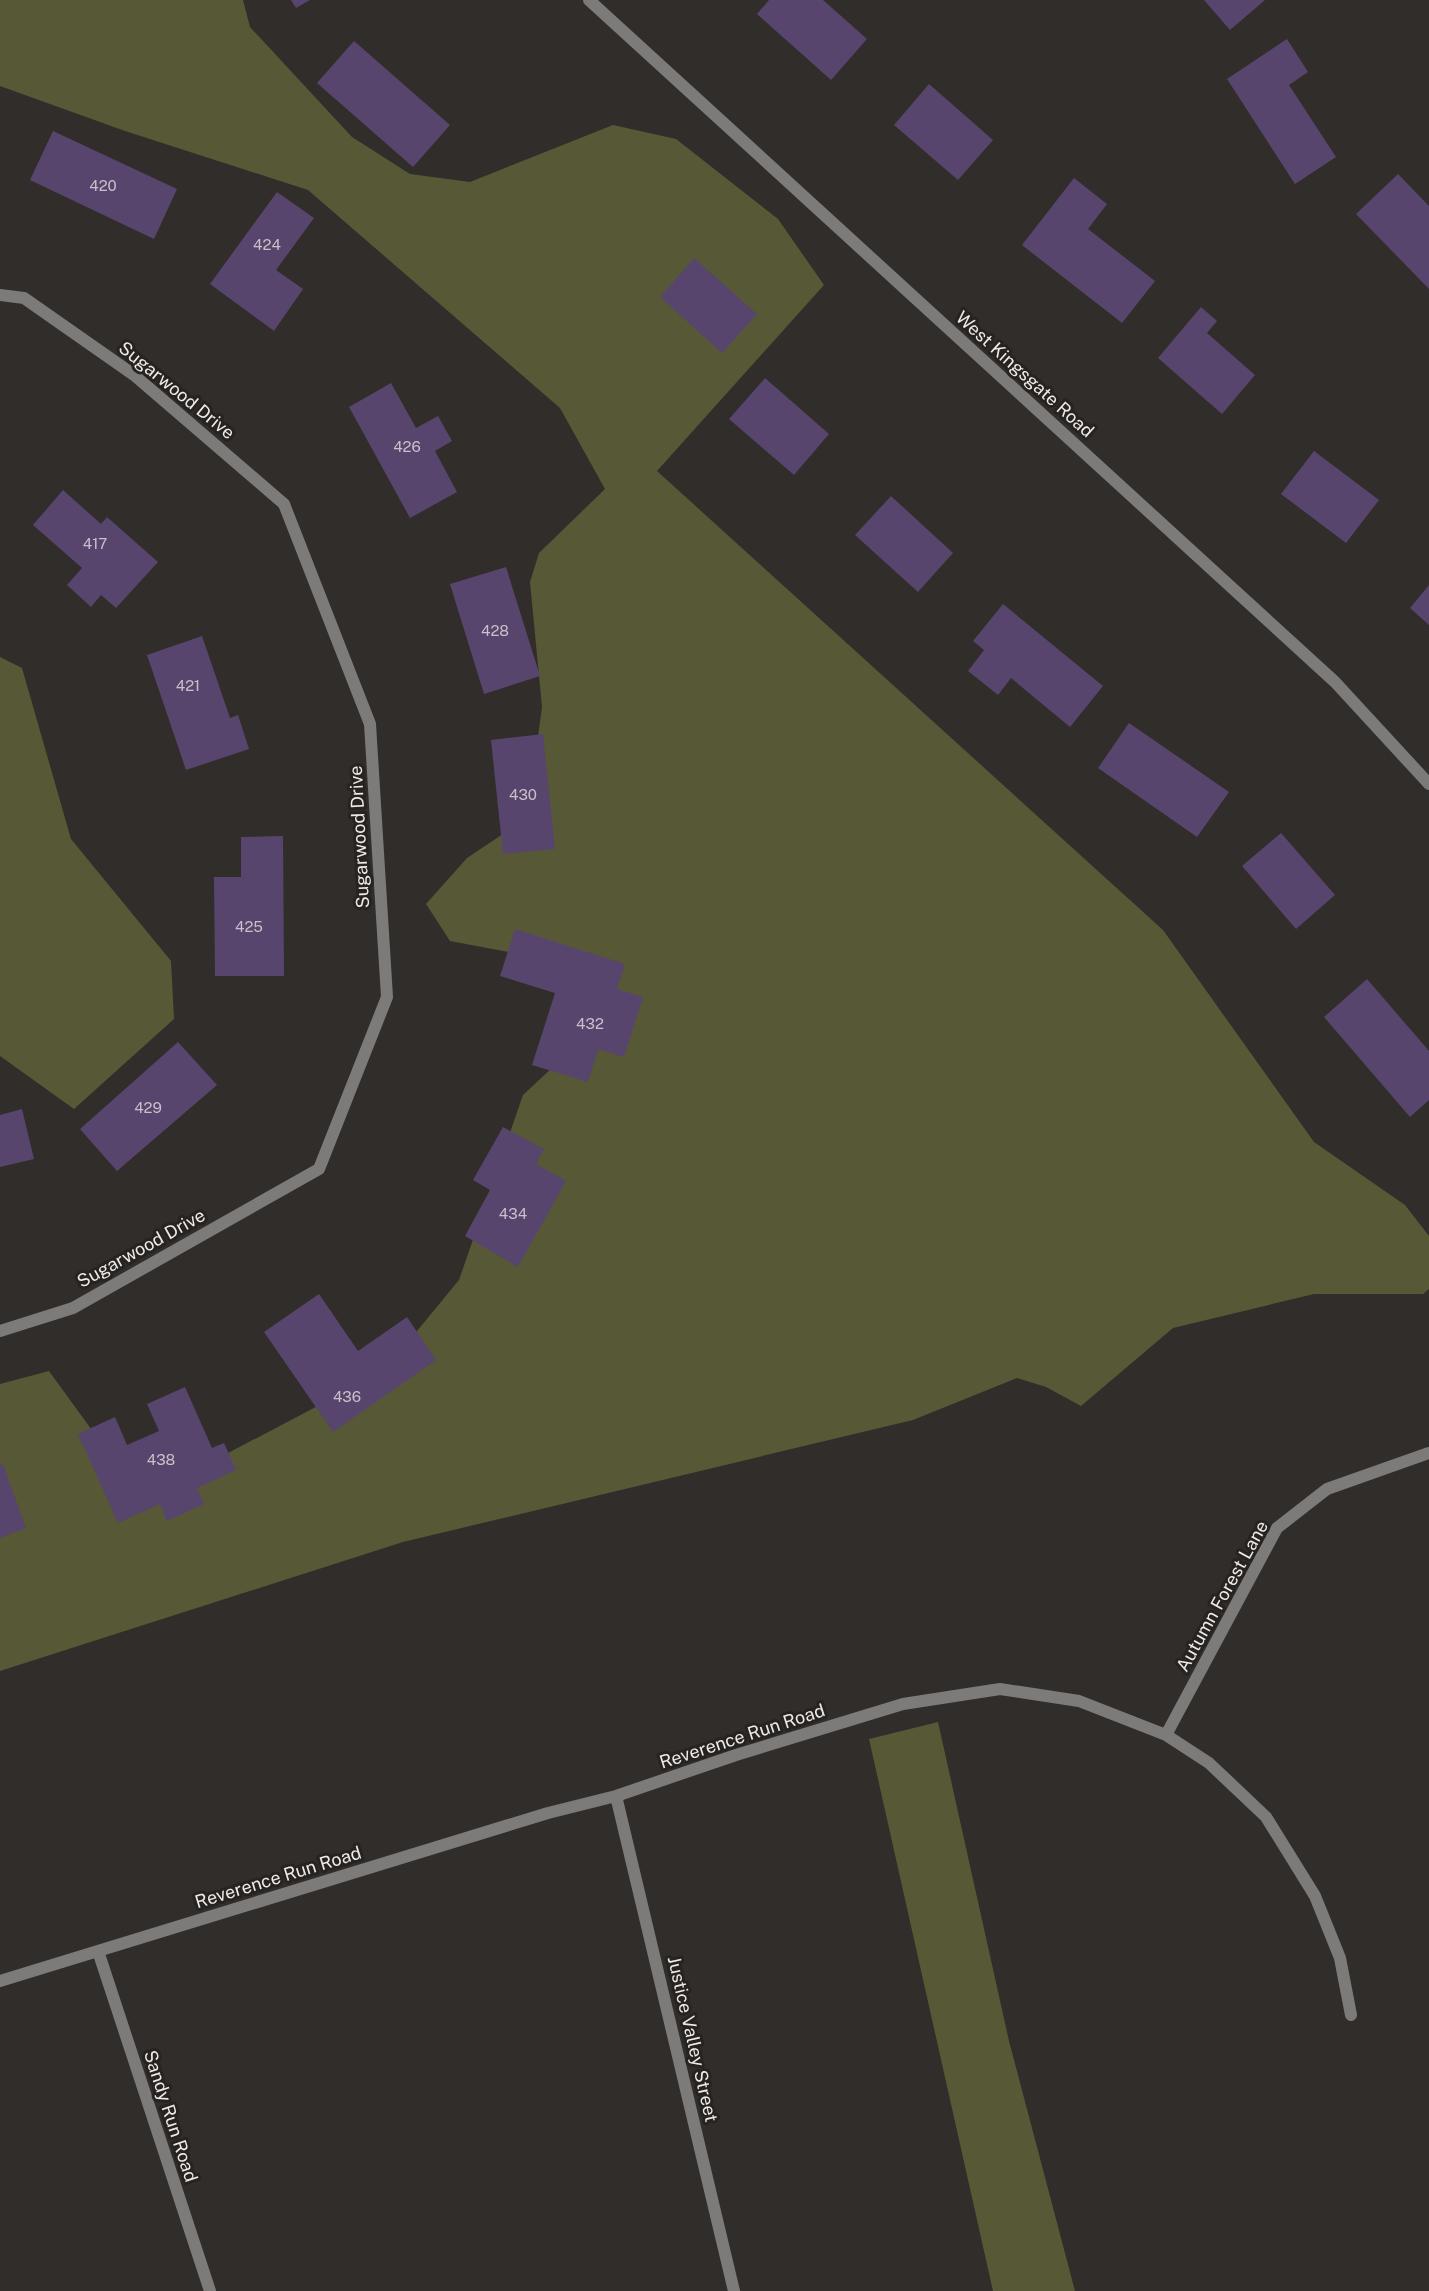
<svg xmlns="http://www.w3.org/2000/svg" width="1429" height="2291" viewBox="0 0 1429 2291" font-family="'Public Sans',sans-serif">
<rect width="100%" height="100%" fill="#312d2a"/>
<path fill="#575836" d="M0 0H243L250 27 352 137 410 174 470 182 613 125 676 139 778 219 824 285 657 471 1163 930 1314 1142 1405 1205 1429 1236V1289L1423 1294H1314L1173 1328 1081 1406 1046 1387 1017 1378 913 1420 403 1542 0 1671V1384L49 1371 126 1477 173 1482 384 1371 459 1280 523 1095 585 1037 561 962 450 941 426 904 467 858 527 818 542 707 530 582 539 553 605 489 560 408 308 190 125 131 0 86Z
M0 657 22 668 71 839 171 961 174 1019 74 1109 0 1056Z
M938 1722 1009 2041 1075 2291H993L869 1739Z"/>
<path fill="#58456e" d="M291 0H310L296 8Z
M769 0H823L867 39 831 80 757 14Z
M1204 0H1265L1230 30Z
M1287 39 1308 72 1289 85 1336 157 1295 184 1227 79Z
M354 41 450 125 413 167 317 83Z
M929 84 993 140 958 180 894 125Z
M53 131 177 189 154 239 30 180Z
M1398 174 1429 206V289L1356 214Z
M1074 178 1107 204 1088 229 1155 281 1122 323 1022 245Z
M277 192 314 218 276 270 303 289 274 331 210 284Z
M694 258 757 314 722 353 660 297Z
M1201 307 1217 321 1207 333 1255 375 1222 414 1158 358Z
M765 378 829 434 794 475 729 419Z
M391 383 416 428 438 416 452 441 435 451 457 492 410 518 349 407Z
M1314 451 1379 500 1346 543 1281 494Z
M63 490 101 524 107 517 158 562 116 608 101 595 91 607 67 585 82 568 33 525Z
M891 496 953 553 918 592 855 535Z
M506 567 540 676 484 694 450 584Z
M1429 585V625L1410 608Z
M1003 604 1103 686 1070 727 1011 678 998 695 968 671 984 650 973 641Z
M202 636 230 718 238 715 249 749 186 770 147 655Z
M1129 723 1229 792 1197 837 1098 768Z
M543 734 555 849 503 854 491 740Z
M1281 833 1335 895 1296 929 1242 866Z
M283 836 284 976H215L214 877H241V837Z
M515 929 625 964 617 989 643 997 624 1057 598 1049 588 1082 532 1065 555 993 500 976Z
M1367 979 1429 1051V1100L1410 1117 1324 1017Z
M178 1042 217 1085 117 1171 80 1129Z
M22 1109 34 1159 0 1167V1115Z
M503 1127 544 1149 536 1164 566 1181 518 1267 465 1236 490 1190 473 1180Z
M319 1294 358 1351 407 1317 436 1360 333 1432 264 1332Z
M185 1387 212 1448 224 1443 236 1470 197 1488 204 1504 167 1521 160 1504 118 1523 78 1434 115 1417 127 1445 159 1431 147 1404Z
M3 1464 26 1528 0 1538V1465Z"/>
<g fill="none" stroke-linecap="round" stroke-linejoin="round">
<path stroke="#7d7b79" stroke-width="12" d="M589 0 1335 682 1429 784
M0 295 24 298 134 375 284 504 370 724 387 997 319 1169 73 1308 0 1331
M1166 1735 1277 1528 1327 1489 1429 1453
M616 1796 734 2291
M98 1951 210 2291
M0 1981 548 1813 616 1796 736 1755 903 1704 1000 1689 1079 1701 1166 1735 1209 1763 1266 1817 1315 1896 1340 1958 1351 2015"/>
</g>
<g text-anchor="middle" dominant-baseline="central" stroke-width="6" stroke-linejoin="round" paint-order="stroke">
<g font-size="15" fill="#c8c1ca">
<text x="103" y="185">420</text>
<text x="267" y="244">424</text>
<text x="407" y="446">426</text>
<text x="95" y="543">417</text>
<text x="495" y="630">428</text>
<text x="188" y="685">421</text>
<text x="523" y="794">430</text>
<text x="249" y="926">425</text>
<text x="590" y="1023">432</text>
<text x="148" y="1107">429</text>
<text x="513" y="1213">434</text>
<text x="347" y="1396">436</text>
<text x="161" y="1459">438</text>
</g>
<g font-size="18" fill="#edeae8" stroke="#272320">
<text transform="translate(1025 374) rotate(42)">West Kingsgate Road</text>
<text transform="translate(177 390) rotate(39)">Sugarwood Drive</text>
<text transform="translate(359 837) rotate(-93)">Sugarwood Drive</text>
<text transform="translate(141 1248) rotate(-29)">Sugarwood Drive</text>
<text transform="translate(1222 1596) rotate(-61)">Autumn Forest Lane</text>
<text transform="translate(742 1736) rotate(-18)">Reverence Run Road</text>
<text transform="translate(278 1877) rotate(-17)">Reverence Run Road</text>
<text transform="translate(693 2039) rotate(77)">Justice Valley Street</text>
<text transform="translate(171 2116) rotate(72)">Sandy Run Road</text>
</g>
</g>
</svg>
